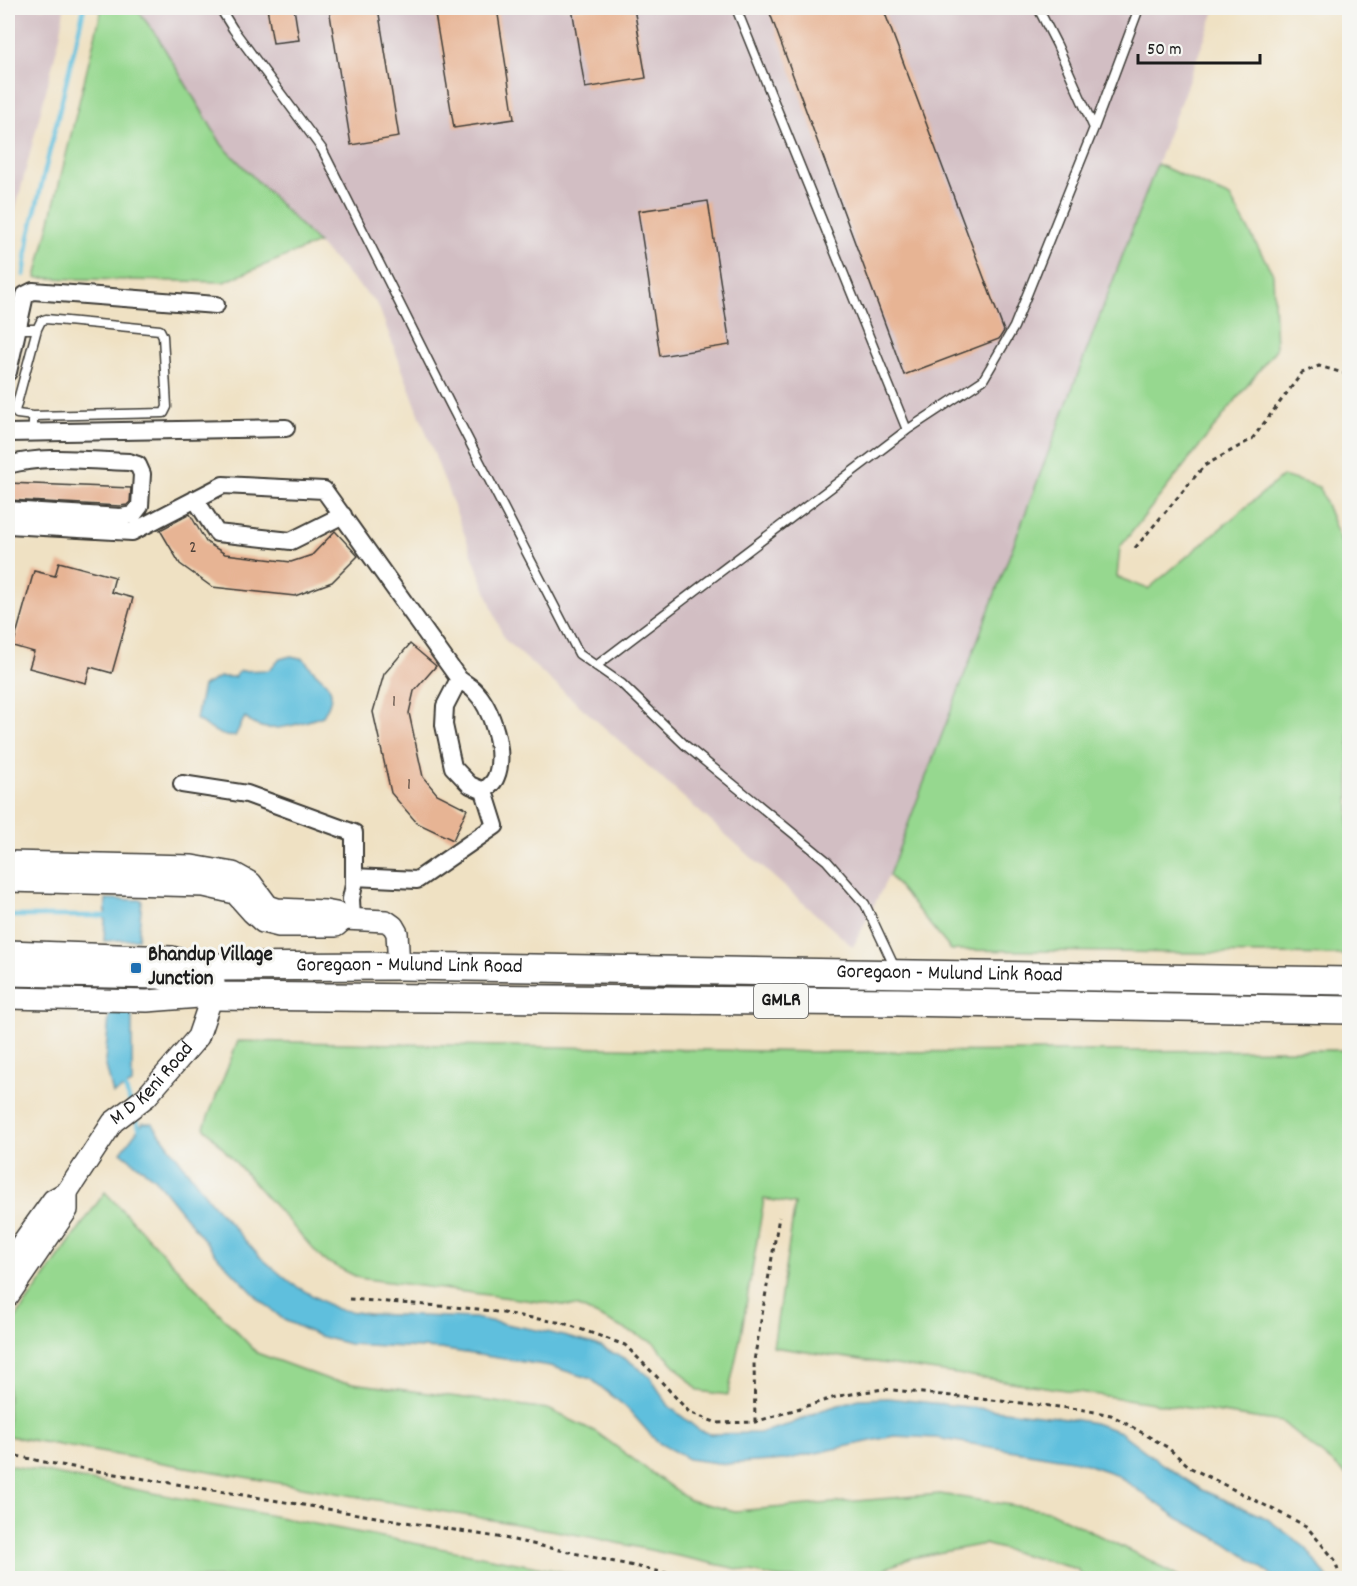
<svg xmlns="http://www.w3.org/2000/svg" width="1357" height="1586" viewBox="0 0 1357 1586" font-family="Dekko,sans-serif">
<rect width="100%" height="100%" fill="#f6f6f2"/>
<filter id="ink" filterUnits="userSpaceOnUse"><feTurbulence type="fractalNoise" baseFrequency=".0167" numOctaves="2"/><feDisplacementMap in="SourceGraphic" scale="12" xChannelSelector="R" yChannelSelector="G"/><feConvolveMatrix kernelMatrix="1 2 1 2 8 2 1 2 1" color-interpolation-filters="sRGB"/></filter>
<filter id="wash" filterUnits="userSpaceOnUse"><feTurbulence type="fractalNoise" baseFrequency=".008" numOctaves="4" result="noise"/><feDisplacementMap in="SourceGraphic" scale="24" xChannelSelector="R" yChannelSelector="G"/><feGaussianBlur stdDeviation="1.35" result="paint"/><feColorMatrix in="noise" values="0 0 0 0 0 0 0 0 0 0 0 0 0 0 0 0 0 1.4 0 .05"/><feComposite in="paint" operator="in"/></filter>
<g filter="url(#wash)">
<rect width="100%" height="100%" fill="#efe1c3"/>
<path fill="#d2bec3" d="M8 8H64L61 32 8 239Z
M136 8H1216L889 875 853 947 504 639 378 305 222 145 157 36Z"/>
<path fill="#96d88f" stroke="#597a56" stroke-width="1.5" d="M102 8H136L157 36 222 145 318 243 224 282 36 278Z
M1157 164 1230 197 1273 274 1276 349 1120 547 1117 577 1148 589 1283 476 1319 487 1349 561V955L951 950 889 875Z
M238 1041 819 1052 1349 1050V1477L1282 1422 773 1347 795 1204 764 1199 741 1335 728 1395 699 1391 654 1343 579 1307 359 1278 323 1260 204 1127Z
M105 1192 257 1353 330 1380 548 1409 596 1432 689 1500 735 1511 940 1494 1049 1511 1151 1561 1180 1578H1083L1077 1569 984 1544 911 1558 879 1571 877 1578H779L590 1537 8 1436V1326L13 1322Z
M8 1465 595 1578H8Z"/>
<path fill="#5fbfdd" stroke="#3e6e7c" stroke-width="1.5" d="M291 656 304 659C319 683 344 682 323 716 302 723 262 739 245 717L235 736C222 739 207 726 196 719L203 686 220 677H234L240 671 269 670 280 659Z
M106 899 142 900 138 939 104 941Z
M111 995 132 996V1084L113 1094 105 1062Z
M143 1123H152L210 1201 259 1256 292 1284 336 1309 368 1314 474 1318 547 1332 594 1344 628 1360 650 1377 669 1406 699 1430 710 1434 759 1433 791 1424 822 1410 859 1399 888 1398 1066 1418 1094 1423 1120 1432 1162 1464 1202 1490 1266 1518 1306 1548 1328 1578H1274L1260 1566 1224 1542 1178 1518 1115 1474 1077 1461 936 1438 894 1436 784 1460 725 1464 688 1459 657 1442 627 1408 591 1379 550 1366 440 1349 349 1344 319 1336 284 1320 259 1299 219 1258 154 1178 121 1152Z"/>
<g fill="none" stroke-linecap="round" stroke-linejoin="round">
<path stroke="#5fbfdd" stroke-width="4.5" d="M24 275 29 237 84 8
M8 916H110
M123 1082 130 1102
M134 1113 141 1133"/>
</g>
<g id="blocks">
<path fill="#e7b494" d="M267 8H294L299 40 273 43Z
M329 8H378L399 137 351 145Z
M434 8H497L514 119 454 128Z
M572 8H634L646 78 585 88Z
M768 8H883L1004 331 999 339 904 375Z
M708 201 730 345 660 356 638 211Z
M8 483 131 488 130 502 127 505 120 506 8 500Z
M190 514 206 542 225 554 291 562 312 555 335 531 358 556 332 582 295 596 212 587 180 564 160 530Z
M59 562 115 577 111 592 133 598 112 673 90 667 86 683 29 668 34 652 13 646 34 571 55 576Z
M410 644 436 666 414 691 409 713 423 777 437 794 467 809 453 840 417 823 391 793 373 712 384 674Z"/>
</g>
</g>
<g filter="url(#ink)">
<use href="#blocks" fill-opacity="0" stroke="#3c3a35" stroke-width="1.5"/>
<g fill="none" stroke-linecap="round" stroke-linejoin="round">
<defs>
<path id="service" d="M220 8 233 29 322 149 449 402 579 654 622 684 685 745 827 861 865 904 895 968
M736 8 907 430
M1038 8 1057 45 1094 128
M18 329H37L41 321 46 319 160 330 163 336 167 407 164 413 33 416V432
M33 416 17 414 15 411 37 329
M596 666 907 430 983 380 1014 327 1094 128 1139 8"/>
<path id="minor" d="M8 372 25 295 33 291 216 305
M8 433 286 428
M8 465C46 454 89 461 129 462L138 465 142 474 140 506 133 515 121 517 8 510
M195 499 217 533 291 541 343 515
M8 525 132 532 223 485 324 490 459 679C464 683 470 686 474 690 492 708 506 753 496 777 494 783 488 787 484 791
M182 784 247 794 354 833V877
M352 919 351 899 354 885V877L417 880 495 826 484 791 470 785 453 767 444 725 445 706 459 679"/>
<g id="tertiary">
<path d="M8 862 192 866 233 873 251 883 268 906 277 909 325 911 336 913 344 919 386 921 393 926 397 933 399 966"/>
<path d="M8 881 204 886 235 893 252 912 263 922 279 926H336L344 919"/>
<path d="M8 951 171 957 204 965"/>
<path d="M8 998 147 1001 212 996"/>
<path id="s1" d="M8 1263 53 1200 67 1192 113 1122 146 1097 198 1037 212 996 214 983"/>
<path d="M8 1296 67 1210V1192"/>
</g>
<g id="primary">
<path id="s2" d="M8 972 160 975 211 967 399 966 1350 981"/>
<path d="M164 976 182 982 212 996 898 1002 1350 1010"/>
</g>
</defs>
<use href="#service" stroke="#3c3a35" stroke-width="11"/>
<use href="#minor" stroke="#3c3a35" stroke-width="20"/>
<use href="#tertiary" stroke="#3c3a35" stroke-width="24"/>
<use href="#primary" stroke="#3c3a35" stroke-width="30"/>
<path stroke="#3c3a35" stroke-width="3" stroke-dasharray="4.5 4.5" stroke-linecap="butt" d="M1135 548 1204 466 1252 439 1302 373 1319 366 1350 375
M349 1299 478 1309 563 1323 625 1345 658 1378 689 1412 717 1423 755 1422 839 1396 883 1389 1079 1409 1111 1415 1167 1447 1191 1468 1306 1526 1335 1560 1340 1578
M755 1422 754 1361 779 1217
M8 1454 49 1463 509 1539 689 1578"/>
<use href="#service" stroke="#fff" stroke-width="8"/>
<use href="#minor" stroke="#fff" stroke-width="16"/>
<use href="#tertiary" stroke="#fff" stroke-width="21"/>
<use href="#primary" stroke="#fff" stroke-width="27"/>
</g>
</g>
<rect fill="#1f6fb2" stroke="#f6f6f2" stroke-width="2" x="130" y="962" width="12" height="12" rx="3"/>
<g text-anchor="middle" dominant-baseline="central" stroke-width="6" stroke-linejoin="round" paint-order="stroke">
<g font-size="18" fill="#4f423a">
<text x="193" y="548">2</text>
<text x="394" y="702">1</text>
<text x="409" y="785">1</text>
</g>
<rect fill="#f6f6f2" stroke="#5d5d5c" stroke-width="1.5" x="754" y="984" width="54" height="34" rx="4.5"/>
<g font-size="20" font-weight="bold" fill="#1c1c1c">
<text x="781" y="1001">GMLR</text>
</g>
<g font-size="21" font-weight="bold" fill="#1c1c1c" stroke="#f6f6f2" text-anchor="start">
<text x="148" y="956">Bhandup Village<tspan x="148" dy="24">Junction</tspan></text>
</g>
<g font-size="21" fill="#1c1c1c" stroke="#f6f6f2">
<text stroke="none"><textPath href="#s2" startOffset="402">Goregaon - Mulund Link Road</textPath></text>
<text stroke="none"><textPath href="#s2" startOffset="942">Goregaon - Mulund Link Road</textPath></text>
<text stroke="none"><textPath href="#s1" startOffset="232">M D Keni Road</textPath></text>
</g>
</g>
<rect width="1357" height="1586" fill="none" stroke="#f6f6f2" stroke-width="30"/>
<path d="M1138 54v9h122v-9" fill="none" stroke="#1c1c1c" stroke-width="3"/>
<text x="1147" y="54" font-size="18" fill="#1c1c1c" stroke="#f6f6f2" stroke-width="4.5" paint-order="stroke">50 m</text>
</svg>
